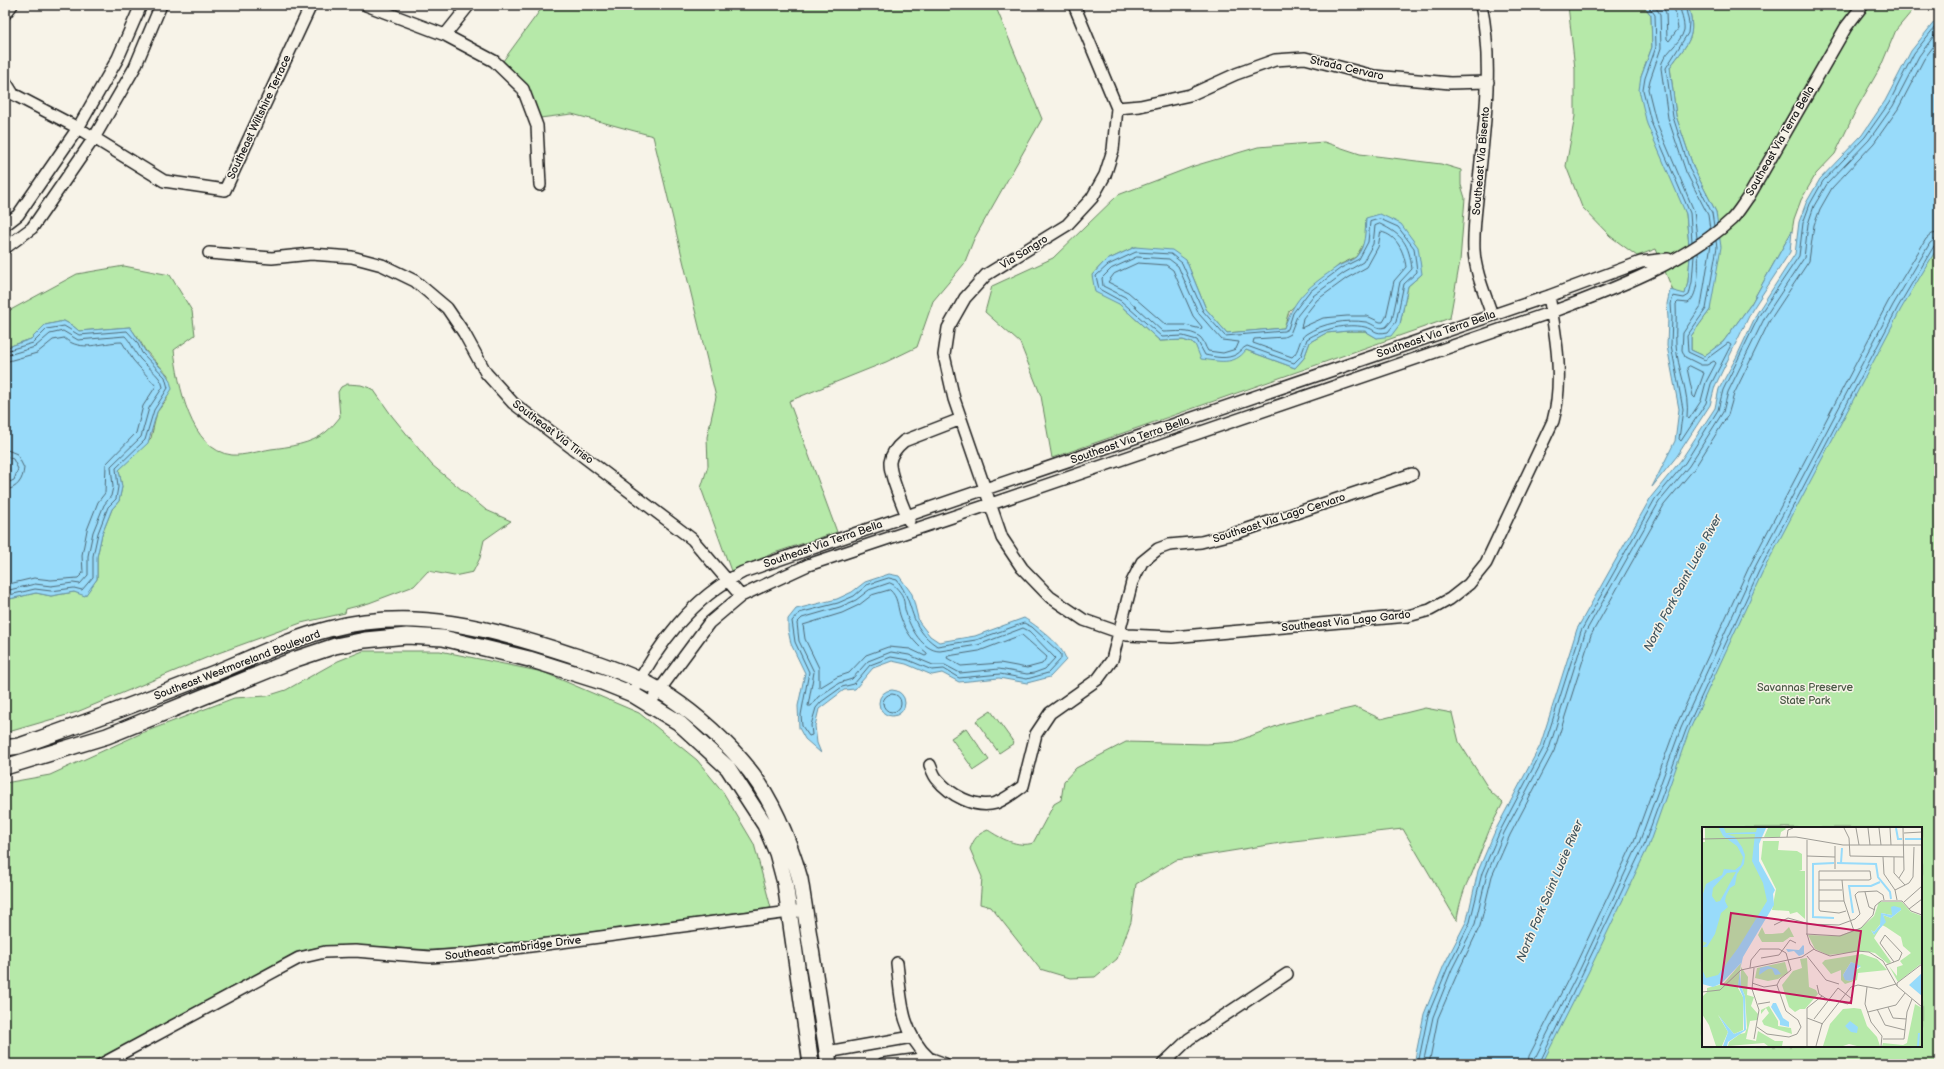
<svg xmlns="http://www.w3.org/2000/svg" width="1944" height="1069" viewBox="0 0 1944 1069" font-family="'Balsamiq Sans',sans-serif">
<rect width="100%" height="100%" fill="#f7f3e8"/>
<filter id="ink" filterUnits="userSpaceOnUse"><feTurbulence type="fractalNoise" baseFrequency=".025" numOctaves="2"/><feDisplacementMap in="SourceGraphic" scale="8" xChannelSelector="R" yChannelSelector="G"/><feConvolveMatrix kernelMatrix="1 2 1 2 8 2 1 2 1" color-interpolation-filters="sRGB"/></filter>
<g filter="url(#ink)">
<path fill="#b6e9a9" stroke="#698262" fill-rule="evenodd" d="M544 5H995L1042 119 974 239 964 264 933 301 917 347 886 362 789 401 837 532 774 553 731 571 701 488 708 466 707 437 716 397 653 136 572 114 540 118 526 84 503 61Z
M1568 5H1643L1651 15 1652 47 1641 77 1686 214 1690 256 1688 282 1685 295 1673 291 1656 249 1637 256 1610 236 1582 207 1566 166 1575 116V69Z
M1688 5H1917L1896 30 1881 66 1857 108 1835 154 1816 174 1801 200 1794 219 1792 231 1751 304 1723 342 1704 356 1691 350V336L1710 310 1716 212 1694 169 1676 116 1670 67C1689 41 1697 38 1688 5Z
M1324 142 1360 154 1441 164 1461 170V185L1465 198 1460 261 1450 318 1052 458 1041 396 1020 343 985 312 992 286 1053 258 1118 195 1194 166 1258 147ZM1366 218 1422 274 1408 286 1400 324 1377 338 1365 331H1348L1326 333 1310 342 1304 358 1295 368 1246 350 1195 344 1183 340 1160 341 1119 304 1092 275 1105 261 1135 247 1186 260 1206 309 1227 333 1284 328 1289 311 1339 265 1356 257 1365 241Z
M1939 143V1064H1493ZM1703 828H1921V1046H1703Z
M124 266 170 275 192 311 195 335 174 350C178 383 190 451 232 455 244 456 259 451 271 449 288 447 312 444 326 432 331 428 336 422 340 417L338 392 341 387 347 384 361 385 373 389 392 416 432 465 486 510 511 521 484 540 480 558 473 572 454 576 428 571 414 586 369 603 346 609 345 613 301 623 213 655 77 712 5 733V600L36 593 51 596 74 592 85 595 97 579V557L102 534 112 509 119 501 122 487 119 470 151 438 157 412 167 399 168 375 145 350 140 341 130 327 79 331 73 326 64 321 45 325 31 339 5 348V313L77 274Z
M363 651H440L543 672 639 713 697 760 723 792 754 844 771 908 471 948 430 950 354 945 325 946 297 952 89 1064H5V783L50 775 142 733 234 698 267 696 286 690 338 661Z
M1356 707 1381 719 1425 708 1452 713 1459 742 1490 791 1503 803 1491 826 1471 876C1465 883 1457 912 1457 921L1403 829 1293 841 1176 860 1136 884 1131 922 1117 959 1095 977 1070 978 1040 969 991 907 980 904 982 877 970 849C974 839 977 834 988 830 1000 838 1018 848 1033 843L1054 804 1061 800 1064 781 1076 768 1126 742 1206 744 1235 742 1282 724Z
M991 711 1014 743 999 753 976 721Z
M966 728 989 760 974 770 951 738Z"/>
<path fill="#98dbfa" stroke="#668fa1" d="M1643 5H1688C1697 38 1689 41 1670 67L1676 116 1694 169 1716 212 1721 247 1710 310 1691 336V350L1704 356 1723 342 1751 304 1792 231 1790 252 1752 310 1715 386 1710 405 1677 456 1652 487 1675 441 1679 409 1667 346 1668 318 1667 304 1670 290 1685 294 1688 282 1690 256 1686 214 1647 124 1639 90 1641 77 1652 47 1651 15Z
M1939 16V245L1901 309 1762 573 1689 731 1648 847 1588 973 1542 1064H1414L1424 1014 1444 965 1467 920 1478 871 1496 829 1540 746 1577 629 1651 497 1681 460 1715 408 1719 389 1737 356 1757 313 1795 254 1799 222 1806 203 1820 179 1862 135 1885 101 1911 51Z
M1380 214 1401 224 1418 247 1422 274 1408 286 1400 324 1391 336 1377 338 1365 331H1348L1326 333 1310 342 1304 358 1295 368 1246 350C1234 366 1219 361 1201 359L1195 344 1183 340 1160 341 1119 304 1095 292 1092 275 1105 261 1135 247 1172 250 1186 260 1206 309 1227 333 1284 328C1296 295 1310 286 1337 267 1343 263 1352 261 1356 257 1366 246 1365 232 1366 218Z
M64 321 73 326 79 331 130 327C136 335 140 343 145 351 156 366 169 370 172 389L157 412 148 443 119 470 122 487 119 501 112 509 102 534 97 557V579L85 596 74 592 51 596 36 593 5 600V480L9 469 5 461V348L31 339 45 325Z
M889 574 899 576 912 594 919 622 930 636 939 642 975 636 1024 618C1036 625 1064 646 1066 660L1050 677 1027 683 999 678 959 682 942 673 932 675 906 664 892 661 873 668 855 689 844 690 819 709 815 726 817 743 821 753 805 739 799 728 798 706 805 673 791 644 788 630V619L796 609 837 599 852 592 865 582Z
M879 703a13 13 0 1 1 26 0a13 13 0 1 1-26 0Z"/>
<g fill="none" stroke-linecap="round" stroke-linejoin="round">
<path stroke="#4e6875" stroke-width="1" d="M1648 5 1655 15 1656 47 1645 78 1643 90 1651 122 1690 213 1692 241
M1654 5 1660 14 1661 48 1650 80 1648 89 1656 121 1694 211 1697 238
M1662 5 1666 13 1667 39 1669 41 1678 29 1674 5
M1680 5C1680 13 1685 22 1684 30 1681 44 1661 54 1661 68L1668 118 1686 172 1708 215 1710 229
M1685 5 1689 23 1688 33 1666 68 1673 117 1690 170 1712 213 1714 226
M1380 219 1398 227 1414 248 1417 272 1404 284 1396 322 1388 332C1373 335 1376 329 1365 327 1346 323 1323 329 1307 339L1301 356 1294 363 1247 346C1242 348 1241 352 1237 354 1227 360 1215 357 1205 355L1197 340 1183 336 1162 337 1121 301 1099 289 1096 276 1108 265 1136 252 1171 254 1182 263 1203 311 1225 336 1284 331 1288 329 1293 313 1309 292 1341 268 1359 259 1368 242 1370 222Z
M1380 224C1403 235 1409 244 1412 269L1400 282 1392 320 1386 327C1377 330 1374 324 1366 322 1346 319 1323 323 1306 334 1298 339 1300 351 1292 357L1253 343 1254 339 1284 337 1290 334 1297 316 1313 296 1344 273 1363 262 1373 244 1375 226Z
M1381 232C1397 235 1404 252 1406 267L1394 281 1386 317 1383 322H1380L1367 316H1347L1323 318 1301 328 1303 318 1317 300 1347 278 1367 267 1378 247Z
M1698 253C1699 265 1699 296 1688 303L1678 302 1676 304C1677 318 1675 331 1676 344 1677 369 1690 392 1687 417L1689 419 1701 401 1706 382 1716 363 1714 361 1707 365H1701L1685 357 1682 350 1683 333 1701 306 1711 244
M1694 256 1692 282 1689 295 1684 298 1673 296 1671 304 1672 318 1671 345 1683 409 1679 439 1681 441 1706 403 1711 384 1731 345 1728 343 1705 360 1688 352 1687 336 1706 309 1717 247 1716 241
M1137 257 1169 259 1178 266 1199 314 1222 340 1239 342 1236 349 1223 353 1208 351C1205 347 1204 340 1200 337 1190 329 1175 332 1163 332L1125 297 1103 286 1102 278 1111 269Z
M1138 263 1166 265 1173 270 1193 316 1202 327 1201 329 1185 325H1166L1128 292 1108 282 1114 274Z
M5 351 33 343 47 329 64 326 79 335 127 331 137 342 142 353 165 377 168 388 154 410 145 440 116 468 118 487 116 499 108 507 98 533 93 556V577L82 590 74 588 51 591 35 589 5 596
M5 356 35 347 50 334 63 331 78 340 125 336C131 342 133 349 137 355 144 366 161 374 163 387L149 408 141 437 111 466 113 487 111 496 104 505 93 532 88 556V575L80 584 73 583 51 586 35 584 5 591
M5 362 37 353 53 340 64 338C82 353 101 342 122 342L133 360 156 386 143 406 136 433 106 464 105 493 98 502 87 530 82 555 83 573 78 578 51 580 34 578 5 585
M1690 366 1704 373 1695 398 1693 396 1687 368Z
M5 449 17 454 24 468C23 480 17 489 5 490
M5 456 13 459 18 469 14 480 5 484
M889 578 897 580C916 604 907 626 937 646L976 640 1024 623 1032 627 1061 654V659L1048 673 1027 679 1000 674 959 678 944 669 932 670 908 660 891 657 870 665 854 684 842 687 821 702 816 708 811 725 812 735 809 736 802 726 801 715 809 672 795 642 792 621 799 613 838 603 854 596 867 585Z
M890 583 894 585C897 589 902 593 903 598 905 603 904 608 906 613 910 628 923 651 940 651L978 645 1023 628 1029 631 1055 658 1045 669 1034 673 1027 674 999 669 960 673 945 665H933L909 655 891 652 868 661 852 679 839 683 818 697 811 706H808L814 672 799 641 797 623 802 618 840 607 856 600 869 590Z
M890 590C898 597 897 605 900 615 905 631 914 643 927 653V655L925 656 910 649 888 647 866 655 849 673 837 677 819 688V668L805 639 803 625 842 613 859 605 872 595Z
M1022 635 1047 657 1042 664 1027 668 1000 663 961 666 947 658 948 656 979 651Z
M883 703a9 9 0 1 1 18 0a9 9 0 1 1-18 0Z
M1418 1064 1428 1015 1448 967 1470 922 1482 873 1500 831 1544 747 1581 631 1655 499 1685 463 1718 410 1723 390 1760 314 1799 256 1803 223 1810 204 1823 181 1865 137 1889 103 1914 53 1939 22
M1423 1064 1433 1017 1452 969 1475 924 1487 874 1504 833 1549 749 1585 633 1659 502 1689 466 1723 412 1728 392 1765 317 1804 258 1808 224 1814 206 1827 184 1869 140 1893 106 1919 56 1939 29
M1429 1064 1438 1018 1458 972 1480 926 1492 876 1510 835 1554 751 1591 635 1664 505 1694 469 1728 415 1734 394 1770 320 1809 261 1814 225 1820 209 1832 188 1874 143 1898 109 1924 59 1939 39
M1528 1064 1529 1056 1575 966 1634 841 1676 726 1749 567 1888 302 1926 239 1932 234 1939 233
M1534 1064 1535 1058 1580 969 1639 843 1681 728 1754 569 1893 305 1930 243 1934 240 1939 239
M1539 1064 1644 845 1686 730 1759 571 1898 307 1934 246 1939 244"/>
<defs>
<path id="street" d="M366 5 445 35 494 61 523 89 537 126 540 185
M1074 5 1117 108 1113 150 1105 175 1092 198 1067 225 986 275 965 298 948 328 944 355 954 399 1002 538 1022 568 1050 597 1084 620 1127 635 1172 637 1408 616 1430 610 1450 599 1469 584 1486 563 1553 421C1564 381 1556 336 1549 296
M1481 5C1494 66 1484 128 1478 190 1476 210 1473 230 1474 250 1475 272 1485 294 1492 315
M5 14 12 5
M445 35 469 5
M5 81 13 94 78 128 164 181 225 190 311 5
M1117 108 1140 106 1190 95 1236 74 1275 60 1305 58 1374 76 1450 83 1488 82
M5 225 18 215 78 128 118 58 141 5
M5 248 32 228 94 138 135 67 161 5
M209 253 272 258 311 254 352 257 382 265 415 281 447 308 464 333 486 373 513 403 692 539 741 596
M909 521C904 508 889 475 890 462 891 454 898 446 904 441L961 419
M632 694C658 644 692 598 743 572L1549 296 1641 262 1668 259
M649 704 709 623 741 596 808 565 991 504 1552 312C1609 291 1686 262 1731 220 1738 213 1743 204 1749 196L1846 27 1863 5
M930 765C932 770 934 776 937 779 950 795 975 809 996 803 1006 799 1015 792 1023 786L1036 734 1050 713 1098 679 1112 660 1132 582 1142 562 1158 549 1169 545 1201 542 1236 533 1412 474
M897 963C901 998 901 1033 929 1058
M827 1052 912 1037
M102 1064 299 958 325 952 355 951 430 957 471 954 805 910
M883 1064 929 1058 945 1064
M1163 1064 1189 1039 1287 974"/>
<path id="secondary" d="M5 748 19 746C86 723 151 698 217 672 254 657 290 639 329 629 413 607 492 628 572 655 601 664 631 674 657 689 688 708 718 734 741 760 771 794 788 837 800 879L829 1064
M5 767 107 736 296 659 335 646 365 640 407 636 443 638 529 659 602 682 632 694 678 722 728 768 765 825 777 853 785 883 811 1064"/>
</defs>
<use href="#street" stroke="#1c1c1c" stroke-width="14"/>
<use href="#secondary" stroke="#1c1c1c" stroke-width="18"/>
<use href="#street" stroke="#f7f3e8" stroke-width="11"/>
<use href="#secondary" stroke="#f7f3e8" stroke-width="15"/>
</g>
</g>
<g text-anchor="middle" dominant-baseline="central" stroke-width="3" stroke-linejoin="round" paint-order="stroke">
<g font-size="11" fill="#1c1c1c" stroke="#f7f3e8">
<text transform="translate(1347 68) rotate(13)">Strada Cervaro</text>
<text transform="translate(259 117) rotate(-65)">Southeast Wiltshire Terrace</text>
<text transform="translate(1780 141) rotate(-60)">Southeast Via Terra Bella</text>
<text transform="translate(1481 161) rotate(-85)">Southeast Via Bisento</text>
<text transform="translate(1024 252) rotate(-32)">Via Sangro</text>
<text transform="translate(1436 334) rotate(-19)">Southeast Via Terra Bella</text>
<text transform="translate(553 432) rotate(37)">Southeast Via Tiriso</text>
<text transform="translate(1130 440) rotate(-19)">Southeast Via Terra Bella</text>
<text transform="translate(1279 518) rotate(-18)">Southeast Via Lago Cervaro</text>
<text transform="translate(823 544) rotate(-19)">Southeast Via Terra Bella</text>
<text transform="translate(1346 621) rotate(-6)">Southeast Via Lago Gardo</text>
<text transform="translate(237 665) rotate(-21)">Southeast Westmoreland Boulevard</text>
<text transform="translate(513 948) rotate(-7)">Southeast Cambridge Drive</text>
</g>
<g font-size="11" fill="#4a5a46" stroke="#f7f3e8">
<text x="1805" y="687">Savannas Preserve<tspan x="1805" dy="13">State Park</tspan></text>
</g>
<g font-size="12" font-style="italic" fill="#41555f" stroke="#f7f3e8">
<text transform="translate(1683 583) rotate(-62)">North Fork Saint Lucie River</text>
<text transform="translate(1550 891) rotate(-67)">North Fork Saint Lucie River</text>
</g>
</g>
<g transform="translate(1702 827)">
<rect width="220" height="220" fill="#f7f3e8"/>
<path d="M3 1H60L54 32 65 56 67 77 16 154 0 150V15H3ZM66 1H83L84 2 79 5 78 10H62ZM61 14H77L76 23 95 24 100 27V43L97 44H103V92L95 85 88 87 87 84 70 83 74 62 59 32ZM177 75H200L209 85 220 89V136L196 155 187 139 195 149V140L201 138 198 134 209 126 201 119 199 110 184 100 180 98 172 111 189 135 186 137 173 126 163 124 126 128 113 122 106 108 136 109 159 101 172 89ZM195 80 199 83 189 91 181 88 182 93 172 108 169 103 172 105 180 95 179 86 190 88ZM60 100 63 107H70L81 106 87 100 92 110H88L81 115H60L56 108ZM160 127 175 132 185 143 156 146 155 153 143 157 139 153V143L129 147 120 136 123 133ZM149 135 159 140 154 143 152 152 148 154 144 153 141 148ZM105 131 107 160 114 163 116 167 103 182H98L93 185 87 180 80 158 91 144 100 141 98 132ZM83 135 86 146 76 152 66 154 53 151 55 141ZM39 136 36 161 41 170V203L32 207 16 188 26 205 20 219H14L7 198 0 187V170L5 165V161L21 157ZM39 140 46 150 45 168 52 170 49 179 56 187 55 193 48 194 44 212 54 214 56 204 73 214H81L80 219H66L62 216 26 219 27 215 38 207 43 206 45 201 43 169 39 159ZM213 177 220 181V219H180L181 216 201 218 205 216ZM67 179 76 194V199L89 201 90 207 62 198 60 194 67 186 64 181 59 187V183ZM152 181 159 182 165 199 175 210 178 219H155L147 217 141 219H121L128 197 141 182Z" fill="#b6e9a9" fill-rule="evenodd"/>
<path d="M17 1H22L24 6 54 5 55 1H64L57 17V34L73 63 71 67 72 78 41 130 38 143 39 159 43 169 44 203 26 215 25 219H21L26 205 17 189 32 207 42 203 41 170 36 158 39 136 20 156 11 160 0 157V142L4 151 16 148 36 121 65 74 61 56 50 34 53 7H25L33 10 40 20 43 28 42 37 35 47 33 58 28 61 24 69 23 74 26 80 19 86 13 107 5 120H0L5 116 0 114V70L4 57 20 48 22 42 33 43 39 38 41 30 35 19 21 9ZM34 45 18 74 14 75 10 69 11 61 25 46ZM192 79 199 81V83L189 91 181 88 184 95 172 108 169 103 172 105 178 98 179 86 190 88 189 80ZM101 118 102 119V127L97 129 92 124 86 125 84 122 97 123ZM149 135 159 139 153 143 152 152 148 154 143 153 141 148ZM66 139 75 142 79 147 73 148 70 142H66L57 148 58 141ZM220 146V169L207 158ZM71 176H74L81 191 87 195V200L78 198V194L69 180ZM148 194 156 200 155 206 149 205 143 199Z" fill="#98dbfa" fill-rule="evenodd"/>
<path fill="none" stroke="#98dbfa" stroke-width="2" d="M194 1 196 12H200M203 12H220M132 36 111 37V90L132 91M135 36 174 37 176 50 188 65 189 72M139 36 140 21M151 86 147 59H169L178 55M216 219 217 206"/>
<path fill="none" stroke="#9f9d96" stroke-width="1" d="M142 1 147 11 148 29 202 30M154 1 157 18M166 1 168 18M177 1 179 18M188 1 189 18M202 6 220 5M85 10 86 3 91 1M0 12 94 10 141 18H220M105 13V107L108 117 113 123 128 129 155 124 167 125 181 134 195 159V156M105 29 133 30M181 30 182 47 193 63 195 73M192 30V46L203 58M133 42V19M197 51 202 43 201 1M117 53H167L169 52 168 44H117V82L118 84 137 86 144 84M140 53 142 74 152 104M117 63H140M193 63 207 56 211 50 212 20M163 65 167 80 173 83M117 74H142M202 75 220 59M207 82 220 72M104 97 137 98 153 92 158 87 153 68 156 65 175 64 181 68 182 73M72 98 86 91 104 96M104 107 138 109 159 101 171 88 173 79 179 74H200L209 84 220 88M105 129 124 153 137 157M59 131 77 128 88 113 94 116M184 138 197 133 200 126 183 108 178 116 192 135M48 141 49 133 58 122H77L84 126 89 143 78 152 75 158 84 184 96 193 99 200 95 207 87 210 65 207 55 200M50 156 62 160 75 158M195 156 220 137M115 158 117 167 128 174M195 159 220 180M165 160 163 177 169 195 180 209 179 219M0 165 18 163 39 143 100 130 112 122M56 177 68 175M186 180 191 191 204 192M175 182 183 198 203 203M166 185 194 178 203 166M105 191 121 197M112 192 136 161 150 172 146 177 138 175M52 212 57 183 50 162 52 141M181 212H202L205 185 210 172M105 219V181L120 169M114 219 120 197 149 160 156 158 177 162 194 157"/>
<path fill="#c2185b" fill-opacity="0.15" stroke="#c2185b" stroke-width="2" d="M29 86 159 104 149 176 19 157Z"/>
<rect width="220" height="220" fill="none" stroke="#1c1c1c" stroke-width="2"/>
</g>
<rect width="1944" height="1069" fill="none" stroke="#f7f3e8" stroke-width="20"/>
<rect x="10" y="10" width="1924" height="1049" fill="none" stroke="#1c1c1c" stroke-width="1.5" filter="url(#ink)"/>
</svg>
